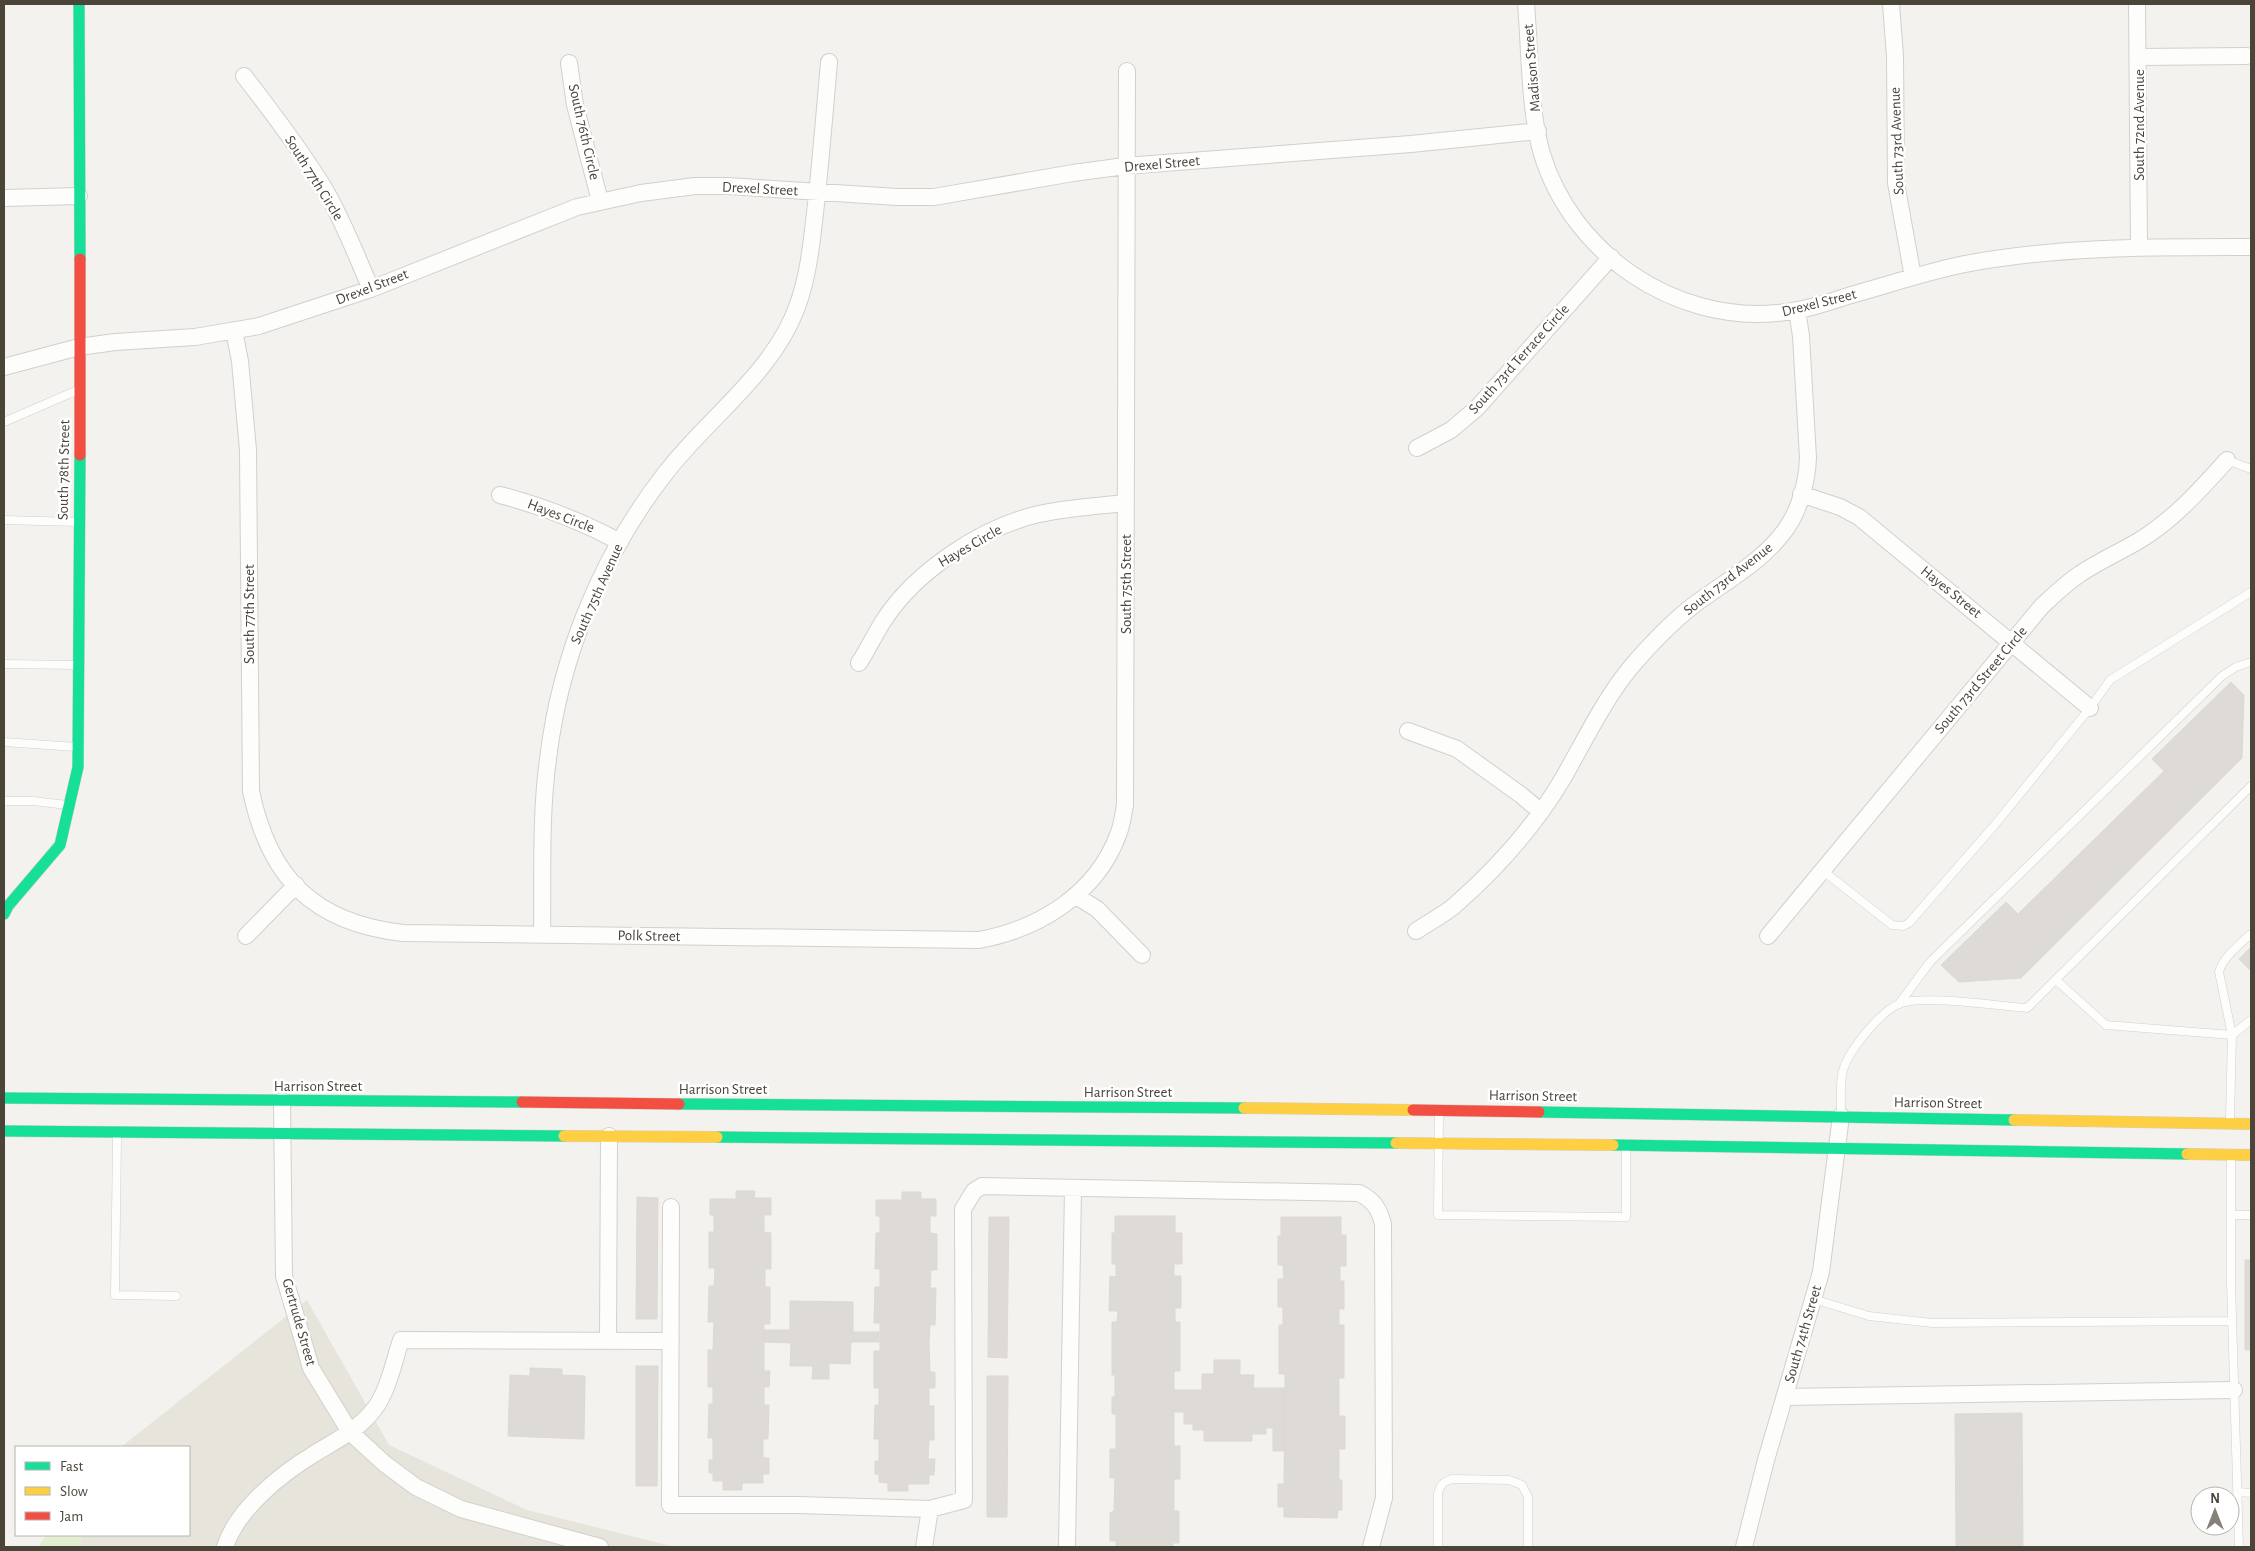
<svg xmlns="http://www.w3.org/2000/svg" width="2255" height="1551" viewBox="0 0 2255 1551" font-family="'Alegreya Sans',sans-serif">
<rect width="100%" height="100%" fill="#f4f2ee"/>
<path fill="#e7e4dc" d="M307 1300 389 1445 527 1510 675 1547H81V1535H189V1447H121Z"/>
<path fill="#e1eecf" d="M46 1535H81V1547H38Z"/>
<path fill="#dedbd6" stroke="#dcd9d4" d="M2231 682 2244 695 2242 758 2021 978 1959 982 1941 965 2006 902 2018 914 2164 771 2152 759Z
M2251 947V971L2239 959Z
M736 1191H755L754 1198H771V1215H764V1232L771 1233V1269H765V1287H770V1324H764V1371H770L769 1387H764V1405H769L768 1439H763V1458H769V1474H763V1483H742V1490H723V1481H713V1473H709V1460H713V1438H708L709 1404H713V1387H708V1350H713L714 1322H708L709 1286H714L715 1268H709V1232H714V1215H710V1199H736Z
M902 1192H921V1199H936V1216H930V1233L937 1234V1270H931L930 1288H936L935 1325H930L929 1343 930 1372H935V1388H929V1406H934V1440H929L928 1459H935L934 1475H929V1484H908V1491H888V1483L879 1482V1474H875V1461H879V1439H874L875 1405H879V1388H874V1351H880V1323H874L875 1287H880V1269H875L876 1233H880V1216H876V1200H902Z
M637 1197 658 1198 657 1319H636Z
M1115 1216H1175V1233H1182V1264H1174V1276H1181V1308H1175V1322H1180V1371H1174V1446H1180V1479H1174V1511H1179V1543H1173V1547H1116V1541H1110V1513L1114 1511 1115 1478H1110V1449H1116V1414H1112V1397H1115V1375H1112V1322H1117L1118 1311H1109L1110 1276 1116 1277V1264H1112V1233H1115Z
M989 1217H1009L1007 1358 988 1357Z
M1281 1217H1341V1235H1346V1266H1340V1281H1344V1309H1339V1325H1344V1378H1339V1416H1345V1449H1339V1480H1342V1510H1338L1337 1518 1284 1517V1507H1278V1484H1284L1285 1388V1374H1279V1325H1283V1307H1278V1279H1284L1283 1265H1278V1236H1281Z
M2245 1260H2251V1350H2245Z
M790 1301 853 1302V1332H879V1342H851L850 1364 829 1363V1379H812L813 1366H790L791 1343 764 1342V1330H790Z
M1214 1360H1240V1375H1254L1253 1388H1285L1284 1451H1273V1428H1266V1434H1252V1441H1204V1430H1193V1424H1184V1412H1174V1390H1202V1374H1214Z
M636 1366H658L657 1486H636Z
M530 1368 562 1369V1375L585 1376 584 1439 508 1436 510 1375 530 1376Z
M987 1376H1008L1007 1517H987Z
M2022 1413 2023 1547H1956L1955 1414Z"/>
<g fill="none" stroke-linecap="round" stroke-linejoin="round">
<defs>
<path id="lane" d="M4 422 78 390
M2227 460 2251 469
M4 520 77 522
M4 664 77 665
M4 742 76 747
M4 801H33L67 805
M1822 870 1892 925 1903 926 1909 923 1993 827 2090 708 2110 680 2251 592
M2056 980 2106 1025 2232 1035 2219 972C2223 957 2240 944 2251 934
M1899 1004 1930 962 2222 676 2236 667 2251 662
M1439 1114 1438 1215 1626 1217V1150
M1841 1114C1841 1101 1840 1088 1842 1075 1845 1054 1881 1010 1901 1003 1926 995 1998 1006 2027 1008L2251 786
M2230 1119 2232 1035 2251 1020
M117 1137 115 1295 176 1296
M2231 1159V1283L2239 1547
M2231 1215H2251
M1813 1299 1869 1316 1932 1323 2232 1321
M2238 1492 2251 1493
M1438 1547V1494C1440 1485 1443 1482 1452 1479L1509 1480 1522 1485 1528 1497V1547"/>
<path id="street" d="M1526 4C1530 50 1529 110 1542 154 1572 253 1674 323 1777 313 1802 311 1827 303 1851 295 1887 285 1923 273 1960 265 2056 246 2154 247 2251 247
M1891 4 1895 56 1896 183 1913 277
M2137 4 2139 247
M2138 57 2247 56
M569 63 575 105 600 201
M244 76C272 112 300 149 324 188 343 220 356 255 371 289
M4 198 79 196
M234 331 240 361 248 450 251 791C269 878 314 923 403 933L979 940C1039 929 1096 894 1118 835 1122 826 1123 815 1125 805L1127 71
M4 367 79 347 115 342 195 337 259 326 371 289 577 207 641 193 695 186H728L897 197H934L1073 173 1125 166 1411 144 1538 131
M1417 448 1451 430 1477 408 1611 257
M1801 494 1840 507 1859 517 2090 708
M500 495C542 506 581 521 620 542
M859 663C868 649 875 634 884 620 916 571 982 527 1039 514 1067 508 1097 506 1126 503
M1408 731 1457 749 1521 795 1540 811
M1076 896 1097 909 1142 955
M1416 931C1428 923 1443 915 1454 906 1495 870 1534 827 1562 780 1584 742 1603 701 1631 667 1649 646 1669 625 1690 608 1722 583 1762 563 1786 529 1800 509 1807 482 1808 458L1801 336 1797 310
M542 935C543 877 540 817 548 759 560 658 601 556 664 475 706 419 772 375 797 307 809 275 812 239 816 204 821 157 825 109 829 62
M246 936 296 885
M1768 936 2042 606C2054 595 2066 583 2080 574 2099 561 2120 552 2140 540 2174 519 2200 490 2227 460
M282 1101 284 1276 311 1368 350 1432 385 1464 416 1487 461 1509 600 1547
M671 1207 670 1505H799L930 1509
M608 1340 609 1136
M1785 1397 2234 1390
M225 1547C237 1509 281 1474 314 1454 335 1441 360 1429 375 1408 388 1391 394 1361 401 1340L671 1341
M924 1547 930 1509 964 1500 963 1209 974 1191 982 1186 1359 1193C1373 1200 1379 1208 1383 1224L1384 1498 1371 1547
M1067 1547 1073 1188
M1744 1547 1766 1460 1821 1272 1841 1116"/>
<path id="fast" d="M79 4 80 259
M4 914 8 906 60 845 78 767 80 455
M4 1098 522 1102
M679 1104 1244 1108
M1539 1112 2014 1120
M4 1131 564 1136
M717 1137 1396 1143
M1613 1145 2187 1154"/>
<path id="slow" d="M1244 1108 1413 1110
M2014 1120 2251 1124
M564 1136 717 1137
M1396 1143 1613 1145
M2187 1154 2251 1155"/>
<path id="jam" d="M80 455V259
M522 1102 679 1104
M1413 1110 1539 1112"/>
</defs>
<use href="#lane" stroke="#d2d0cb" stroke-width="9"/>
<use href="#street" stroke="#d2d0cb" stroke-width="18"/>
<use href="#fast" stroke="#d3cfc5" stroke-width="12"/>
<use href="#slow" stroke="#d3cfc5" stroke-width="12"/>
<use href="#jam" stroke="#d3cfc5" stroke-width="12"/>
<use href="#lane" stroke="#fdfdfc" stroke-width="8"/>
<use href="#street" stroke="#fdfdfc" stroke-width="16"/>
<use href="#fast" stroke="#16e098" stroke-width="11"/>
<use href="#slow" stroke="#ffcf43" stroke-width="11"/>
<use href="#jam" stroke="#f24e42" stroke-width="11"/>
</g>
<g text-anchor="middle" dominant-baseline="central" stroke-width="5" stroke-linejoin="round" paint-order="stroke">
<g font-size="15" fill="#4b4439" stroke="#fff">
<text transform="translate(1532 68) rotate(-95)">Madison Street</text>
<text transform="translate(2139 125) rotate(-90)">South 72nd Avenue</text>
<text transform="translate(584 132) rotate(77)">South 76th Circle</text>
<text transform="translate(1897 141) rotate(-92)">South 73rd Avenue</text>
<text transform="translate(1162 164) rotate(-5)">Drexel Street</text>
<text transform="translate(314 178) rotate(58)">South 77th Circle</text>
<text transform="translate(760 189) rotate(3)">Drexel Street</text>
<text transform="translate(372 287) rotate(-21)">Drexel Street</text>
<text transform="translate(1819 303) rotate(-14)">Drexel Street</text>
<text transform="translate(1519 359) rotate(-48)">South 73rd Terrace Circle</text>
<text transform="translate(64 470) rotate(-89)">South 78th Street</text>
<text transform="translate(561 516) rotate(21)">Hayes Circle</text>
<text transform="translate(970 546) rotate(-30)">Hayes Circle</text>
<text transform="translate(1728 579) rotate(-38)">South 73rd Avenue</text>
<text transform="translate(1126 584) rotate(-90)">South 75th Street</text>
<text transform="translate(1951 592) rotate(39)">Hayes Street</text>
<text transform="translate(597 594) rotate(-66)">South 75th Avenue</text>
<text transform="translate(249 614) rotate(-90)">South 77th Street</text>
<text transform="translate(1981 680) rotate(-50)">South 73rd Street Circle</text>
<text transform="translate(649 936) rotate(1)">Polk Street</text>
<text x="318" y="1086">Harrison Street</text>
<text x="723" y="1089">Harrison Street</text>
<text x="1128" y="1092">Harrison Street</text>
<text transform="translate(1533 1096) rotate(1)">Harrison Street</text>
<text transform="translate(1938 1103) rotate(1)">Harrison Street</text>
<text transform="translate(299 1322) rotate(74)">Gertrude Street</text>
<text transform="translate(1803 1334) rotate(-74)">South 74th Street</text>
</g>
</g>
<rect width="2255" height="1551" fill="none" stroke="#4b4439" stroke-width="10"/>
<rect x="15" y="1446" width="175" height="90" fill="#ffffff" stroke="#b7b4b0"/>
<rect x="25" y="1462" width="25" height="8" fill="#16e098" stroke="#b7b4b0"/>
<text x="60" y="1471" font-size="15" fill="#4b4439">Fast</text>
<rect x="25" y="1487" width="25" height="8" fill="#ffcf43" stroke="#b7b4b0"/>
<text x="60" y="1496" font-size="15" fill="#4b4439">Slow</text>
<rect x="25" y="1512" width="25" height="8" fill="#f24e42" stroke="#b7b4b0"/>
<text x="60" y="1521" font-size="15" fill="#4b4439">Jam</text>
<g transform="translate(2215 1511)"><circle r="24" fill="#ffffff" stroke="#b7b4b0"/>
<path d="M0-4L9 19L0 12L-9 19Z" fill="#868178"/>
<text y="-8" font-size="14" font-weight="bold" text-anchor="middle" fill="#4b4439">N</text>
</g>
</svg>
